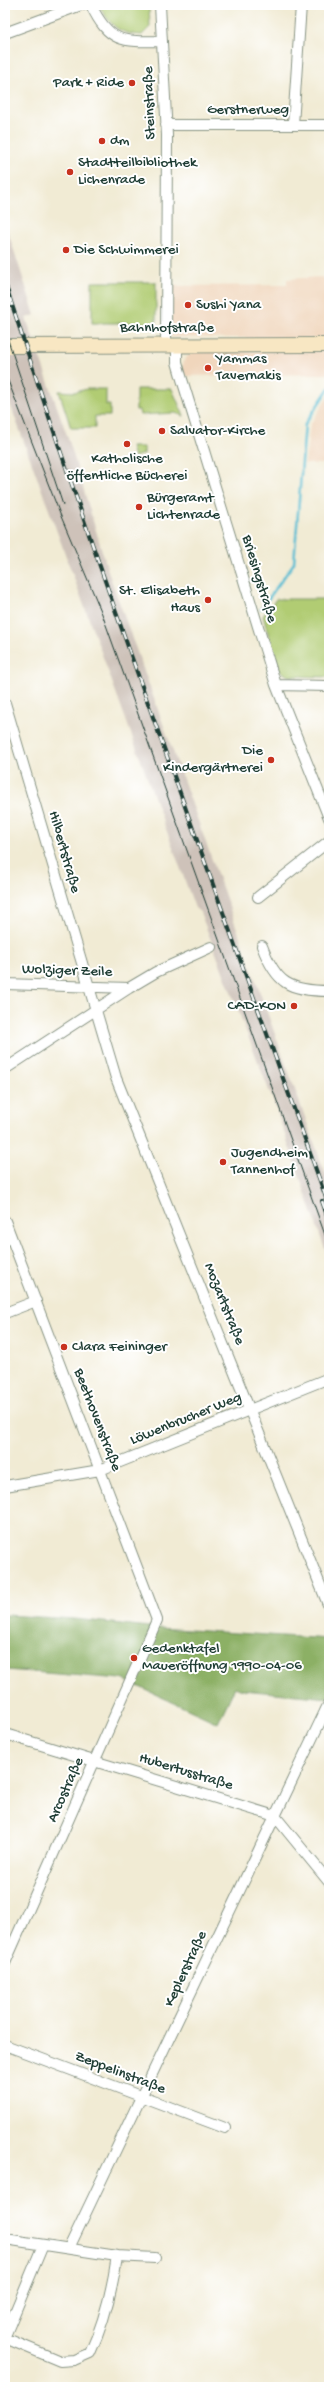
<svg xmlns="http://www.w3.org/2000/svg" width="334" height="2392" viewBox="0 0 334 2392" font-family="'Gochi Hand',sans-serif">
<rect width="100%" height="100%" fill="#fff"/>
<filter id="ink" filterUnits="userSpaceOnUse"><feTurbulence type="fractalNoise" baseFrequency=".025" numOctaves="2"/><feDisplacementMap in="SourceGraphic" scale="8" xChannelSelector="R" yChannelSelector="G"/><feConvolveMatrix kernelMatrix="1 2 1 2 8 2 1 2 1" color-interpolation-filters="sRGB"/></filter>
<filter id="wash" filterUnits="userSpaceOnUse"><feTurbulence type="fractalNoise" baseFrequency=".012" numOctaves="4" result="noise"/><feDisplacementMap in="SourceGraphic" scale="16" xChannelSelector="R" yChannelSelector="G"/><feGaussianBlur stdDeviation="0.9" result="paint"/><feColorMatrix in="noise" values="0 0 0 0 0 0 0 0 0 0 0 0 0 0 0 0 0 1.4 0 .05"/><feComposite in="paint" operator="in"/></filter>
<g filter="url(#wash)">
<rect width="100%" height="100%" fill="#f1ebd4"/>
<path fill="#f0d6bc" d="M321 277 329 281V339L171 337V286L287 285V279Z
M329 351V374L185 376 182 367 185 359 192 352Z
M329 395V464H305L310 425Z"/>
<path fill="#cec2b9" d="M5 223 35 315 26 318 70 444 109 574 329 1184V1261L274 1103 200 912 195 908 5 390Z"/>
<path fill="#b1cc73" stroke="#688454" d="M99 5H149L150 27 142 35C118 34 110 25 99 5Z
M92 282H156V323H92Z
M87 389H106V405H110V416H95V428H71L59 391 75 392Z
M136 389H172L184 416 175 413 140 415 139 410H136Z
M131 447H144V454L134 457Z
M276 599H329V677L288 676 279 670 263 616Z"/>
<path fill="#8cb065" stroke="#56764c" d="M5 1615 75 1619 159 1628 329 1639V1698L242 1690 235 1687 218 1723 122 1679 5 1670Z"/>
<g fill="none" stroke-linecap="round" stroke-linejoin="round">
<path stroke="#55bdd3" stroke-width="2.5" d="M261 609 294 563 305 424 329 388"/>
</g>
</g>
<g filter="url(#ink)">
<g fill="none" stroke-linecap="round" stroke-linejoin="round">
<defs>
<path id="street" d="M91 5C109 43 123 42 162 41
M160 5 167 135 166 345
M5 33 81 5
M166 125H329
M293 125 301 5
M177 345V362L181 376 276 685 329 818
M276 685 329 686
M5 703 116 1078 329 1607
M258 897 329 841
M262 946C276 983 289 991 329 991
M5 984 129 988
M5 1069 129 988 156 972 211 947
M5 1221 157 1620 5 1963
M5 1313 36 1301
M5 1486 100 1470 329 1378
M5 1734 275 1816 329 1882
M5 2045 225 2128
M5 2239 117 2256 155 2258
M69 2248 329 1703
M5 2336 43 2245
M5 2338 60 2361 74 2360 90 2353C105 2321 112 2291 117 2256"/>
<path id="secondary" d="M5 346 329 345"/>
</defs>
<use href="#street" stroke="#889484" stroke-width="12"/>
<use href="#secondary" stroke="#889484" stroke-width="16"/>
<use href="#street" stroke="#fff" stroke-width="10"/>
<use href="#secondary" stroke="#f8e7c3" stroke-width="14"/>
<path stroke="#1f3d34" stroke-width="1" d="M5 331 63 505
M5 373 60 514 101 611 329 1246"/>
<defs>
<path id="rail" d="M5 283C105 594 219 899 329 1206
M322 1201 329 1221"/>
</defs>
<use href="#rail" stroke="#1f3d34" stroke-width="4"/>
<use href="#rail" stroke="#fff" stroke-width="2.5" stroke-dasharray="8" stroke-linecap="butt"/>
</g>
</g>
<g fill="#c8321e" stroke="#fff" stroke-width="1.5">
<circle cx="132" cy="83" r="4"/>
<circle cx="102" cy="141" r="4"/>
<circle cx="70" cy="172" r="4"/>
<circle cx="66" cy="250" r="4"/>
<circle cx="188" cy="305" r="4"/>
<circle cx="208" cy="368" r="4"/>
<circle cx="162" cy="431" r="4"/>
<circle cx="127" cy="444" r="4"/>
<circle cx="139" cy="507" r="4"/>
<circle cx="208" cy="600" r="4"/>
<circle cx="271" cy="760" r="4"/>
<circle cx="294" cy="1006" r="4"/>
<circle cx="223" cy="1162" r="4"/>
<circle cx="64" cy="1347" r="4"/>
<circle cx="134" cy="1658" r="4"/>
</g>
<g text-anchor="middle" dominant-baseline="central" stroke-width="4" stroke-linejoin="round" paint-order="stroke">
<g font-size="15" fill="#1f3d34" stroke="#fff" text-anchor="start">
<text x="124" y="83" text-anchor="end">Park + Ride</text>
<text x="110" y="141">dm</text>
<text x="78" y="163">Stadtteilbibliothek<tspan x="78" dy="17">Lichenrade</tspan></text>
<text x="74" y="250">Die Schwimmerei</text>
<text x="196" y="305">Sushi Yana</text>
<text x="216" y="359">Yammas<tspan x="216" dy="17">Tavernakis</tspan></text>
<text x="170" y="431">Salvator-Kirche</text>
<text x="127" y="459" text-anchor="middle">Katholische<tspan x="127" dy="17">öffentliche Bücherei</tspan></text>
<text x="147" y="498">Bürgeramt<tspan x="147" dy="17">Lichtenrade</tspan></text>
<text x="200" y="591" text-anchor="end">St. Elisabeth<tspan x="200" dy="17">Haus</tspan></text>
<text x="263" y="751" text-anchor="end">Die<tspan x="263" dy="17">Kindergärtnerei</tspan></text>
<text x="286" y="1006" text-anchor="end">CAD-KON</text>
<text x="231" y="1153">Jugendheim<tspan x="231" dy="17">Tannenhof</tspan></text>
<text x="72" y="1347">Clara Feininger</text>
<text x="142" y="1649">Gedenktafel<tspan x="142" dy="17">Maueröffnung 1990-04-06</tspan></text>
</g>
<g font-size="15" fill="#1f3d34" stroke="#fff">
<text transform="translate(150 103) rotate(-92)">Steinstraße</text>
<text x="248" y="110">Gerstnerweg</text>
<text x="167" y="328">Bahnhofstraße</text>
<text transform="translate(259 579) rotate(73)">Briesingstraße</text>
<text transform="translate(64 852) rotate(74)">Hilbertstraße</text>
<text transform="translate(67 971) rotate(2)">Wolziger Zeile</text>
<text transform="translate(224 1304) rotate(68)">Mozartstraße</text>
<text transform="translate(186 1419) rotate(-22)">Löwenbrucher Weg</text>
<text transform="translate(97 1420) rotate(69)">Beethovenstraße</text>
<text transform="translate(186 1772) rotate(17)">Hubertusstraße</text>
<text transform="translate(66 1790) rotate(-66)">Arcostraße</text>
<text transform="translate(186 1969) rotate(-65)">Keplerstraße</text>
<text transform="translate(120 2073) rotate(21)">Zeppelinstraße</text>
</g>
</g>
<rect width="334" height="2392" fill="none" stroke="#fff" stroke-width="20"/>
</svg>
